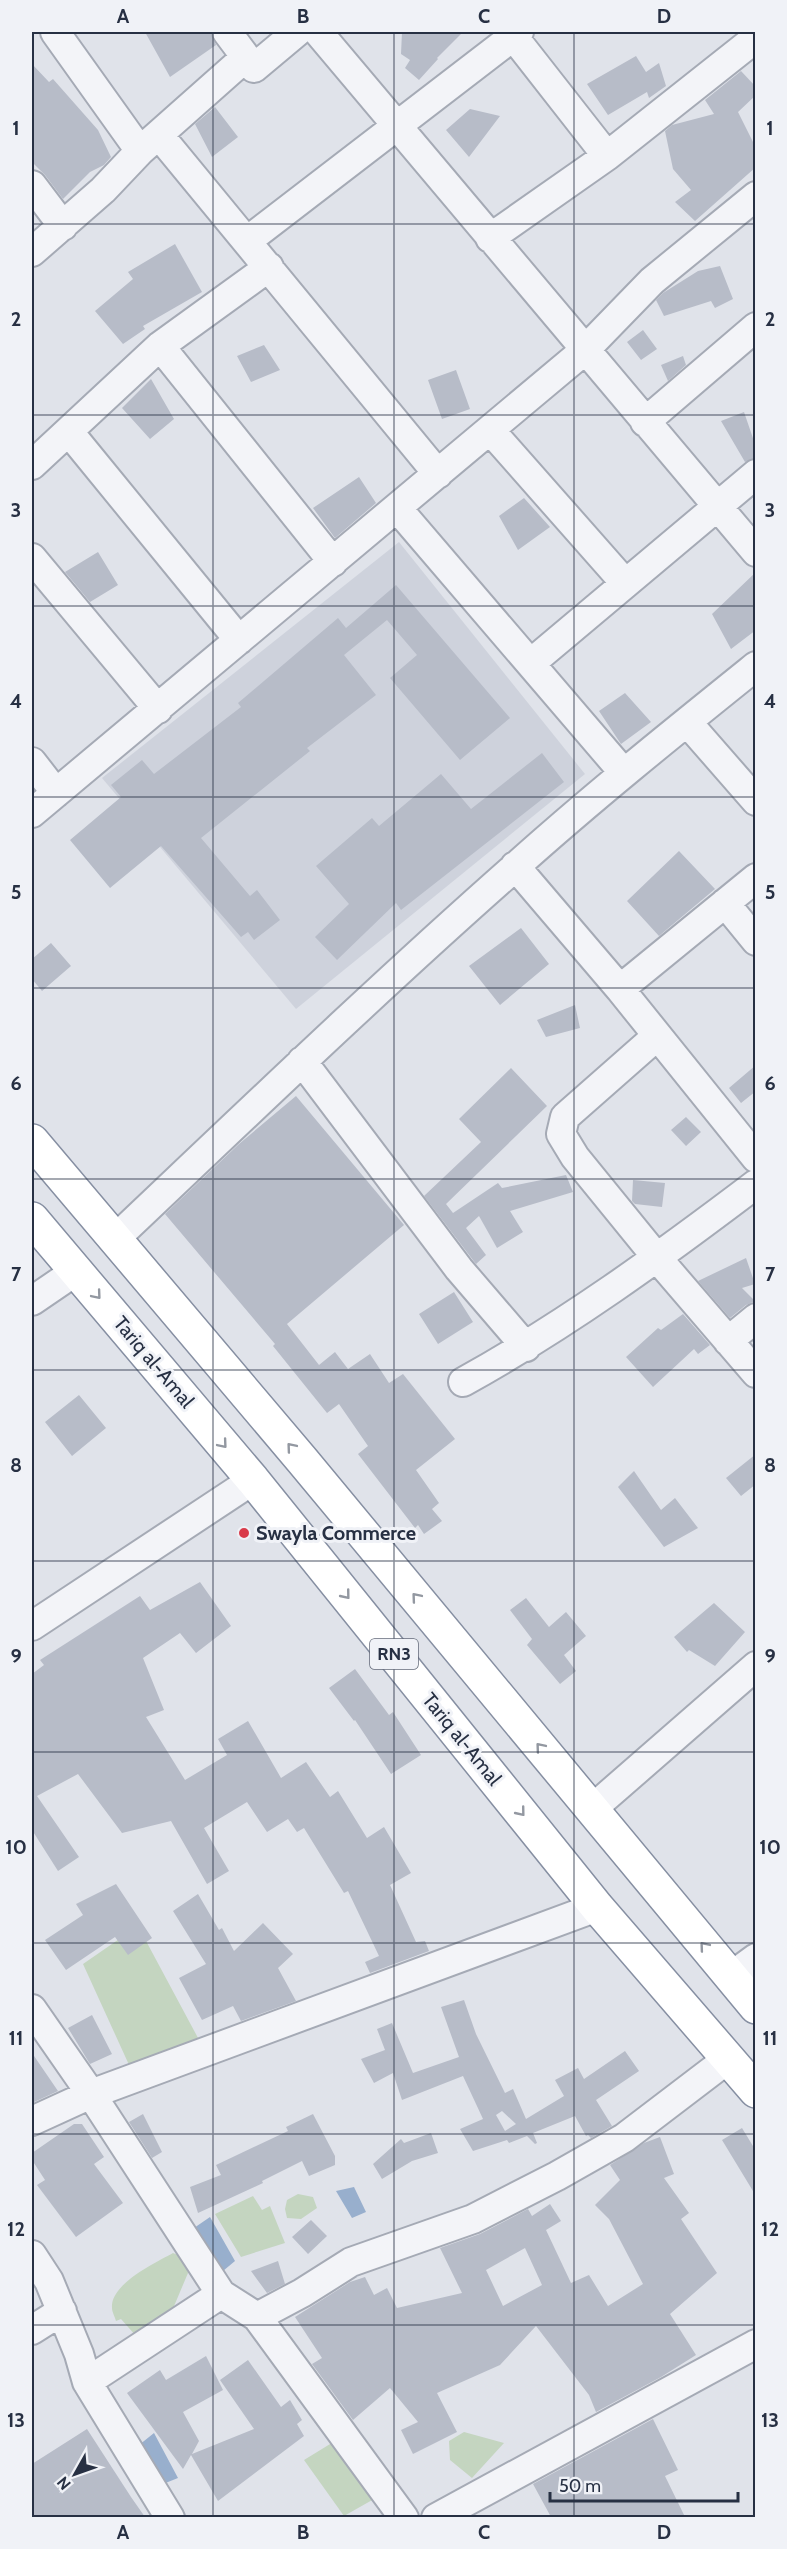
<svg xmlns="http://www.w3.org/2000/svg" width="787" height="2549" viewBox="0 0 787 2549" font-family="Cabin,sans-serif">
<rect width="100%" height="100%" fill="#e0e3ea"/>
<path fill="#ced2dc" d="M399 542 585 774 296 1009 102 778Z"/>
<path fill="#c4d5c0" d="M138 1926 205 2051 135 2078 83 1964Z
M298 2194 313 2197 317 2208 301 2219 287 2218 285 2209 287 2200Z
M253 2196 262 2210 270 2206 285 2243 241 2257 215 2214Z
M173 2253 185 2258 188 2273 169 2318 136 2336 121 2319 116 2321C115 2317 112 2312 112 2308 110 2284 155 2263 173 2253Z
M464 2432 504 2443 472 2478 450 2460 449 2441Z
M335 2441 374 2499 344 2516 304 2460Z"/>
<path fill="#98afcd" d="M354 2187 366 2212 352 2218 336 2191Z
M210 2217 235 2261 223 2271 194 2228Z
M154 2433 178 2478 163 2484 139 2445Z"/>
<path fill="#b7bcc8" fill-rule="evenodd" d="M145 32H211L216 45 170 77Z
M402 32H463L437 58 438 59 419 80 405 68 410 60 401 54Z
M636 56 646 72 659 63 666 86 649 98 647 92 608 115 587 84Z
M32 64 49 82 53 79 98 130 111 157 104 165 90 172 63 199 45 175 32 162Z
M741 71 756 87V95L738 112 756 148V167L695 221 675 202 691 190 673 169 665 131 672 125 714 114 705 100Z
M215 107 238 137 212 157 195 124Z
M470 109 500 116 469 157 446 130Z
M175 244 202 292 143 326 145 329 123 344 95 311 133 279 128 272Z
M720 266 733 299 715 308 711 301 664 316 656 300 663 293 698 271Z
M643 330 657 349 641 360 627 342Z
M264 345 280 370 251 382 237 356Z
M683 356 686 365 668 381 661 365Z
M456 370 470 409 442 419 428 380Z
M151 379 174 419 150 439 122 408Z
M744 412 756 447V458L745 462 721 421Z
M359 477 376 503 335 538 313 508Z
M524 498 550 527 518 550 499 516Z
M98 552 118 585 90 602 65 572Z
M756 572V630L731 649 712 614Z
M396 585 510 718 460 760 390 678 417 655 387 620 344 655 376 695 307 748 310 751 201 838 250 896 257 890 280 920 254 940 248 932 241 937 161 846 110 888 70 840 121 797 111 785 142 760 154 774 241 707 238 703 338 618 346 628Z
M625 693 651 722 621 744 599 711Z
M542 753 564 782 401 910 396 903 337 960 315 937 349 904 316 866 372 818 379 826 441 774 471 809Z
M679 851 715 889 659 936 627 901Z
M521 928 549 964 500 1005 469 966Z
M51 943 71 966 42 991 32 979V959Z
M575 1005 580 1028 546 1037 537 1020Z
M756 1065V1091L741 1103 729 1088Z
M511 1068 547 1106 446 1204 453 1213 498 1183 502 1188 566 1175 573 1192 510 1211 523 1232 497 1248 479 1216 466 1228 486 1255 476 1264 424 1196 481 1142 459 1119Z
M296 1096 404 1225 287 1324 319 1365 335 1352 348 1369 370 1354 389 1383 403 1374 455 1439 416 1470 439 1503 432 1509 442 1521 424 1534 418 1525 415 1528 358 1454 368 1446 339 1404 327 1413 273 1346 275 1344 165 1214 239 1144Z
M686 1117 701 1132 686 1146 671 1130Z
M633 1180 665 1183 662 1207 635 1204 632 1201Z
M746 1258 755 1284 742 1288 755 1301 746 1305 730 1318 698 1281Z
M454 1292 473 1322 438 1344 419 1314Z
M683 1314 710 1345 698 1354 694 1349 653 1387 626 1357 658 1328 661 1330Z
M79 1395 106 1428 72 1456 45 1422Z
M756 1454V1484L741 1496 726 1478Z
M634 1471 661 1510 675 1498 698 1528 664 1547 618 1487Z
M200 1582 231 1626 196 1653 180 1633 143 1658 164 1710 146 1717 185 1780 227 1755 218 1739 248 1721 281 1778 306 1762 330 1797 338 1791 367 1838 384 1827 411 1873 390 1885 416 1942 425 1941 429 1951 370 1973 365 1962 379 1956 348 1891 344 1893 304 1828 297 1832 288 1819 267 1832 247 1802 204 1828 229 1871 207 1884 171 1821 122 1833 78 1774 37 1796 79 1857 58 1871 32 1830V1674L44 1665 40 1660 140 1596 150 1610Z
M526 1598 549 1627 566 1612 586 1636 564 1655 576 1671 560 1684 527 1645 532 1639 510 1610Z
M714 1603 745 1632 715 1666 689 1650 687 1652 674 1637Z
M355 1669 389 1715 393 1712 421 1755 391 1774 355 1720 354 1721 329 1688Z
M116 1884 152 1938 128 1955 115 1937 66 1970 45 1940 83 1915 76 1904Z
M198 1894 219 1930 222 1928 234 1951 263 1923 293 1954 278 1968 296 2001 241 2021 233 2006 202 2020 179 1978 206 1964 173 1911Z
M464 2000 476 2034 505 2093 513 2089 526 2119 564 2096 555 2080 578 2068 584 2079 625 2051 639 2071 596 2100 612 2126 591 2138 588 2135 586 2136 575 2116 533 2133 537 2143 535 2144 527 2136 509 2143 507 2140 473 2151 460 2129 483 2119 463 2076 402 2100 393 2073 374 2083 361 2059 385 2050 377 2029 392 2023 413 2073 459 2057 441 2007ZM502 2111 516 2124 505 2131 496 2115Z
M92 2015 112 2054 90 2064 68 2028Z
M32 2053 58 2091 32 2103Z
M143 2114 162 2152 152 2158 129 2122Z
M313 2114 335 2156V2165L309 2176 302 2161 262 2181 263 2183 198 2213 190 2187 221 2175 216 2165 288 2131 286 2127Z
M74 2124H82L104 2157 94 2164 123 2203 76 2237 37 2185 45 2180 32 2160V2153Z
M742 2128 756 2151V2196L722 2140Z
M431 2133 438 2153 412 2161 382 2179 373 2164 401 2139 404 2143Z
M660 2137 674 2174 664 2178 689 2213 681 2219 717 2273 670 2314 696 2355 661 2377 596 2412 589 2395 536 2326 500 2365 437 2393 457 2432 413 2454 401 2430 418 2422 390 2388 353 2420 312 2364 322 2358 295 2317 350 2282 365 2277 374 2295 387 2288 397 2308 462 2293 440 2248 480 2234 528 2209 532 2216 550 2204 561 2221 546 2230 571 2283 589 2275 608 2306 643 2284 609 2219 595 2205 620 2180 610 2165 644 2143ZM525 2248 542 2285 503 2306 486 2270Z
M311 2220 327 2236 308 2254 292 2237Z
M278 2261 285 2284 267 2293 251 2271Z
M206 2356 223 2390 183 2412 199 2441 192 2454 254 2429 220 2380 248 2360 281 2407 290 2400 302 2420 297 2424 304 2436 218 2501 191 2455 183 2469 127 2393 160 2370 166 2380Z
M653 2419 678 2470 665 2476 685 2517H551L533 2484Z
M87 2429 131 2497 145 2517H32V2464Z"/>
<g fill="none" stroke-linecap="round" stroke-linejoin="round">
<defs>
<path id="minor" d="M55 32 140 151
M227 32 254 68 297 32
M318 32 756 552
M513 36 607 156
M159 135 438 474
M32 185 63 226
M490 238 607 156 756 38
M247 241 519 32
M32 252 103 190 140 151 246 57
M160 346 333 562
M645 422 756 327
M490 430 625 583
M69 432 239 640
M32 465 160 346 269 267
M397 508 624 773
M32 558 158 709
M531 663 756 474
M687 722 756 801
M32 762 56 793
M32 813 585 350 652 281 756 196
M515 866 620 989 756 1158
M725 903 756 941
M620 989 756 878
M657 1036 565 1117 561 1134 575 1157 658 1259 756 1373
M302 1061 459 1269 526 1347
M116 1238C248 1113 379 987 515 867 593 797 674 732 756 666
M32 1301 76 1271
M728 1341 756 1318
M463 1382C566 1325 661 1256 756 1184
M32 1626 253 1480
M592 1809 756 1666
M730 1977 756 1958
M32 2009 91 2094 221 2294 257 2317 404 2518
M32 2121 91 2094 597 1907
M32 2255 49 2281 79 2354 87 2382 170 2518
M257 2317 302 2293 351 2262 473 2219 557 2176 624 2138 729 2058
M32 2330 62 2311
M87 2382 221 2294
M436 2518 756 2344"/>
<path id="highway" d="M32 1141 302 1460 756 2007
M32 1219 253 1480 597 1907 756 2091"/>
</defs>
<use href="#minor" stroke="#a5aab5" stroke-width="32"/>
<use href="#highway" stroke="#868fa2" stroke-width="36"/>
<use href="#minor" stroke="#f3f4f8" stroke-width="28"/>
<use href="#highway" stroke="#fff" stroke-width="33"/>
</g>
<defs><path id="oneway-chevron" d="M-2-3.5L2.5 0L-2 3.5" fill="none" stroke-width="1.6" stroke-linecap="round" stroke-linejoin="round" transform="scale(1.5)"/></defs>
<g stroke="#9398a1">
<use href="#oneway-chevron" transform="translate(97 1295) rotate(50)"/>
<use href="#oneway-chevron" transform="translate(223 1444) rotate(50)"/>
<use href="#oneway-chevron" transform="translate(291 1447) rotate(-130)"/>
<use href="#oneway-chevron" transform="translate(346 1595) rotate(51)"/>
<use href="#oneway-chevron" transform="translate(416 1597) rotate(-130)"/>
<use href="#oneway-chevron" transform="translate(540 1747) rotate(-130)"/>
<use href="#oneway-chevron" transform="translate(521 1812) rotate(51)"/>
<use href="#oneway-chevron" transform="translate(704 1946) rotate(-130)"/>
</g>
<path fill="none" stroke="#273043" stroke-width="1.5" stroke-opacity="0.55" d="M213 32V2518M394 32V2518M574 32V2518M32 224H756M32 415H756M32 606H756M32 797H756M32 988H756M32 1179H756M32 1370H756M32 1561H756M32 1752H756M32 1943H756M32 2134H756M32 2325H756"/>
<circle fill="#d93b4a" stroke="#f0f2f7" stroke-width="2" cx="244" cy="1533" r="6"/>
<g text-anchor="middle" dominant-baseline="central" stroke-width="6" stroke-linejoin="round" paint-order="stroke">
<rect fill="#f0f2f7" stroke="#636a79" stroke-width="1.5" x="370" y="1639" width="48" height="30" rx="4.5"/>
<g font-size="18" font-weight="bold" fill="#273043">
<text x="394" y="1654">RN3</text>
</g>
<g font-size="20" fill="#273043" stroke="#f0f2f7">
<text transform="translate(154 1362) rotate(50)">Tariq al-Amal</text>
<text transform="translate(462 1739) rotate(51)">Tariq al-Amal</text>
</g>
<g font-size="20" font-weight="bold" fill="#273043" stroke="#f0f2f7" text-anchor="start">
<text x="256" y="1533">Swayla Commerce</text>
</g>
</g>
<rect width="787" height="2549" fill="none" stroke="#f0f2f7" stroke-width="66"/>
<g transform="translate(75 2474) rotate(230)" stroke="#f0f2f7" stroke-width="4.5" paint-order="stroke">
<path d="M0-4.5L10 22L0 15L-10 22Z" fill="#273043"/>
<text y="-9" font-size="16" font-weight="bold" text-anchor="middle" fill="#273043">N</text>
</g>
<path d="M550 2492v9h188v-9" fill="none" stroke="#273043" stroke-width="3"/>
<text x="559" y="2492" font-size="18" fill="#273043" stroke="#f0f2f7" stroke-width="4.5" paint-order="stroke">50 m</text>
<rect x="33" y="33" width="721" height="2483" fill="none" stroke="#273043" stroke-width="2"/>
<g font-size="20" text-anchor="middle" font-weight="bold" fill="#273043">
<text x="123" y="23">A</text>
<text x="303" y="23">B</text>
<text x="484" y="23">C</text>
<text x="664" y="23">D</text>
<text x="16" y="135">1</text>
<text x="770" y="135">1</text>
<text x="16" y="326">2</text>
<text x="770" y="326">2</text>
<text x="16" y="517">3</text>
<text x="770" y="517">3</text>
<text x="16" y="708">4</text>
<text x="770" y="708">4</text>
<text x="16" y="899">5</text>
<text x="770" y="899">5</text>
<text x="16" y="1090">6</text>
<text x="770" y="1090">6</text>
<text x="16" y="1281">7</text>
<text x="770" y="1281">7</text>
<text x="16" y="1472">8</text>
<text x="770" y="1472">8</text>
<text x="16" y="1663">9</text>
<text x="770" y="1663">9</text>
<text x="16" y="1854">10</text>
<text x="770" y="1854">10</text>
<text x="16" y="2045">11</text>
<text x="770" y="2045">11</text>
<text x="16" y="2236">12</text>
<text x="770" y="2236">12</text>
<text x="16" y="2427">13</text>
<text x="770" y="2427">13</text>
<text x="123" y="2539">A</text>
<text x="303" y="2539">B</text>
<text x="484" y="2539">C</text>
<text x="664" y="2539">D</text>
</g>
</svg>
